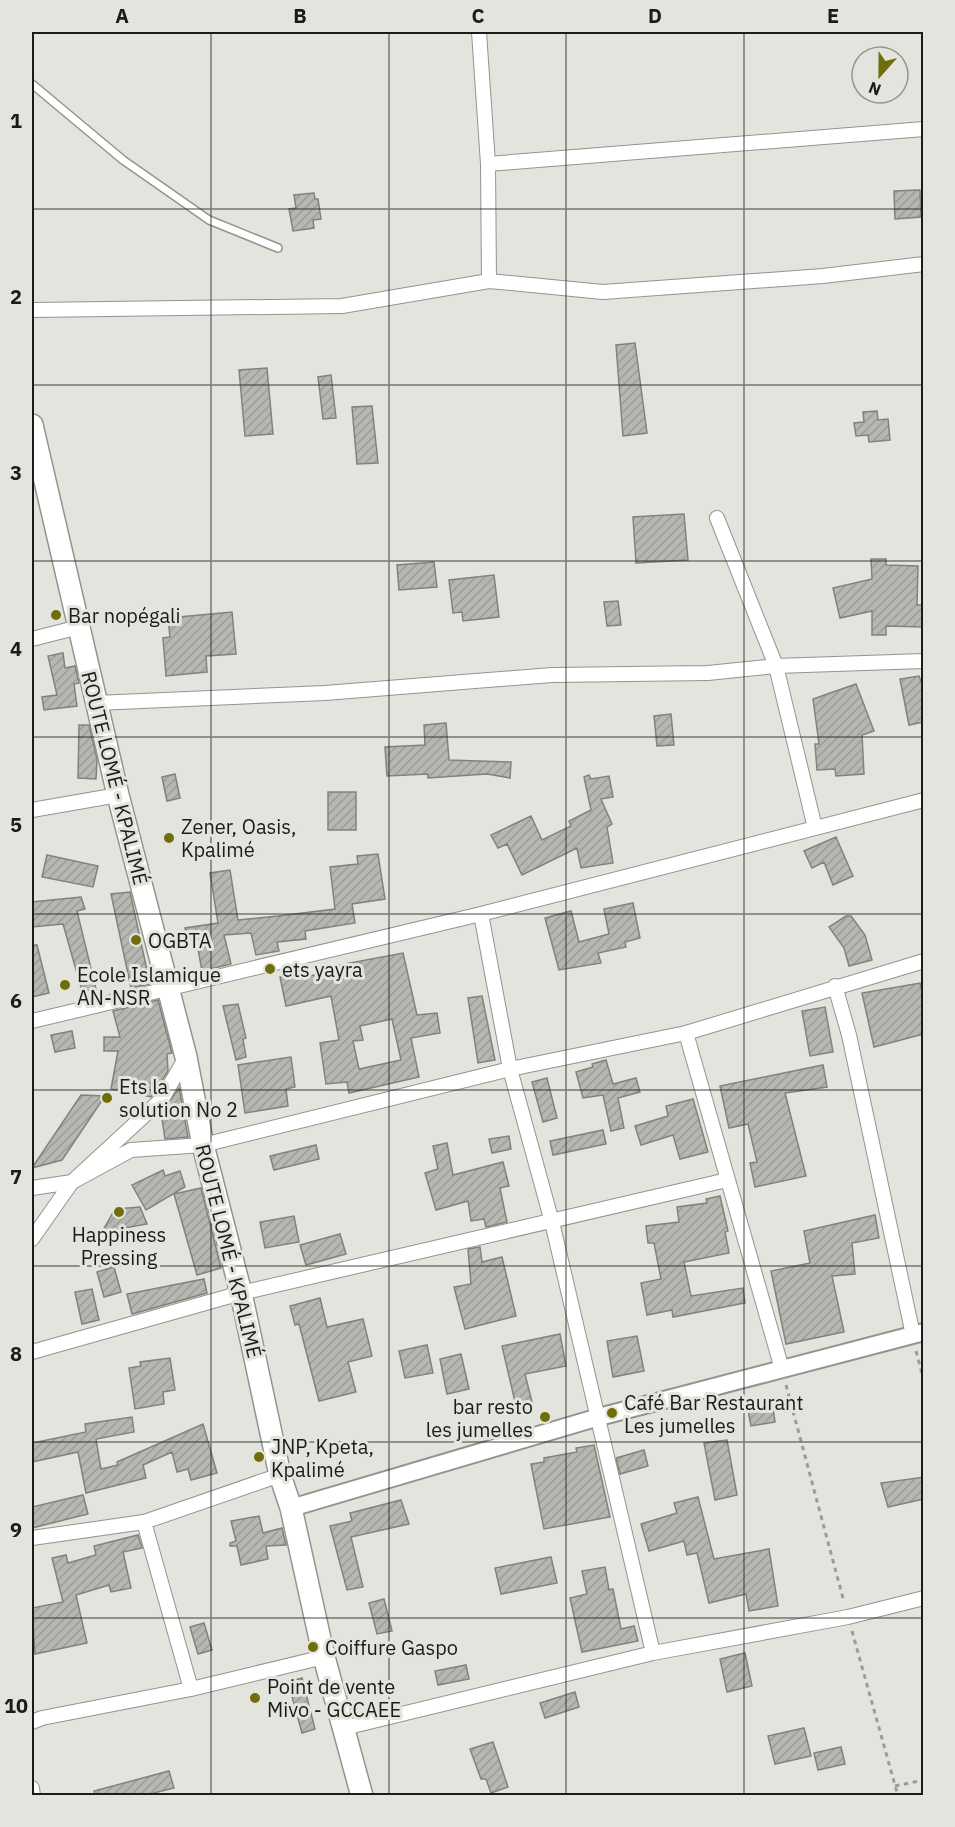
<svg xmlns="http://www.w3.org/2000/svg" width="955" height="1827" viewBox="0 0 955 1827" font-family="'IBM Plex Sans',sans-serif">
<defs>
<pattern id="building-hatch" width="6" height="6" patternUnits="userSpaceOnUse" patternTransform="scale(1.5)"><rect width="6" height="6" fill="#b7b7b1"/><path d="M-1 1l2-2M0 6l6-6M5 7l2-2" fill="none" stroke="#9d9d98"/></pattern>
</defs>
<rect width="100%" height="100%" fill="#e4e4de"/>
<path fill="url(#building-hatch)" stroke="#82827c" stroke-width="1.5" fill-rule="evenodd" d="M920 190 921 217 895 219 894 191Z
M314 193 315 199H318L321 219 313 220 314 228 293 231 289 209 296 208 294 195Z
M635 343 647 433 623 436 616 345Z
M267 368 273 434 245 436 239 370Z
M331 375 336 418 323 419 318 377Z
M372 406 378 463 357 464 352 407Z
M877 411 878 420 888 419 890 440 869 442 868 435 856 436 854 423 864 422 863 412Z
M684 514 688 560 636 563 633 517Z
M871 559H886V565L918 566 917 605H924V627L886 626V635H872V611L840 618 833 588 872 579Z
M434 562 437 587 399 590 397 565Z
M494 575 499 617 463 621 462 612 453 613 449 580Z
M618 601 621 625 607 626 604 602Z
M232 612 236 654 206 656 207 672 166 676 163 638 170 637 168 618Z
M63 653 65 668 75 666 79 683 74 684 77 706 44 710 42 697 57 695 48 656Z
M919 676 924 690V722L909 725 900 679Z
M856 684 874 731 862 735 864 774 836 776 835 769 817 770 815 744H819L813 699Z
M671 714 674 745 657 746 654 716Z
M446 723 449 760 511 762 510 778 487 774 428 778V774L387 776 385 747 425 745 424 725Z
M79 725H89L97 759 96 779 78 778Z
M175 774 180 798 167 801 162 777Z
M589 775 591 779 609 776 613 797 601 799 612 824 607 827 613 863 581 868 577 848 522 875 507 844 498 848 491 835 531 816 542 840 571 826 569 821 591 810 584 777Z
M328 792H356V830H328Z
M836 837 853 876 833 885 824 862 812 868 804 851Z
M378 854 385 899 352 904 355 923 305 931 306 939 277 942 279 951 256 955 251 933 224 935 231 964 202 971 196 938 186 939 185 928 218 923 210 873 230 870 238 920 278 916 335 909 330 867 358 864 357 856Z
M47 855 98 866 93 887 42 877Z
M130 892 150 984 131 988 111 894Z
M81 897 85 909 77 911 96 989 82 991 63 924 32 927V902Z
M633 903 640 938 625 942 626 947 598 953 601 963 559 970 545 918 571 911 579 942 609 934 604 909Z
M846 916H851L865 935 872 960 849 966 844 948 829 927Z
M32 945H37L49 993 32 997Z
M403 953 417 1015 437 1013 440 1033 411 1038 419 1077 349 1093 347 1082 326 1084 320 1043 339 1040 331 996 286 1006 280 977 299 974V978L340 970 339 965ZM392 1019 401 1060 359 1069 353 1041 363 1040 360 1026Z
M920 983 924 1000V1034L874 1047 862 993Z
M482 996 495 1060 478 1063 468 998Z
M158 1000 172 1053 167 1054 168 1071 151 1097 111 1089 118 1051H104V1037H120L113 1011Z
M238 1004 246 1038 243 1039 246 1057 236 1060 223 1006Z
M825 1007 833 1052 810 1056 802 1011Z
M72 1031 75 1048 55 1052 51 1035Z
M291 1057 295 1087 286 1089 288 1106 245 1113 238 1065Z
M606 1060 613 1084 636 1078 640 1092 618 1098 624 1128 611 1131 603 1095 583 1098 576 1072 593 1067 592 1064Z
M823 1065 827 1087 785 1093 806 1176 755 1187 750 1163 757 1162 748 1124 729 1128 720 1086Z
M547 1078 557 1118 543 1122 532 1082Z
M179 1088 188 1137 165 1139 161 1113Z
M81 1095 105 1096 62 1160 32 1168Z
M693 1099 708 1152 680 1159 673 1135 641 1145 635 1126 668 1116 666 1106Z
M603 1130 606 1144 553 1155 550 1141Z
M509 1136 511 1149 492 1153 489 1139Z
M447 1143 453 1175 503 1162 509 1186 500 1188 507 1222 486 1227 484 1219 471 1221 468 1201 436 1210 425 1173 438 1169 433 1146Z
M316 1145 319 1159 274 1170 270 1156Z
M163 1170 165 1176 180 1171 185 1187 146 1210 132 1185Z
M201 1188 221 1268 197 1275 174 1194Z
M720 1196 728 1231 725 1232 729 1253 684 1262 691 1296 743 1288 745 1303 673 1317 672 1310 647 1315 641 1283 661 1279 654 1243H648L646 1226 679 1222 677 1207 707 1203 706 1199Z
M140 1207 147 1224 102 1232 115 1209Z
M875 1215 879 1238 852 1243 855 1274 832 1276 844 1332 786 1344 771 1271 810 1263 804 1231Z
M294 1216 299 1242 265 1248 260 1222Z
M340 1234 346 1254 306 1265 300 1245Z
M480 1247 482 1262 502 1257 516 1316 465 1329 454 1287 471 1284 468 1249Z
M114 1267 121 1292 104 1297 97 1272Z
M204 1279 207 1293 132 1314 127 1294Z
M92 1289 99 1320 82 1324 75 1292Z
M320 1298 327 1327 363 1319 372 1356 348 1362 356 1392 319 1401 299 1324 295 1325 290 1306Z
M560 1334 566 1366 525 1374 532 1402 516 1406 502 1346Z
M637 1336 644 1371 613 1377 607 1341Z
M427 1345 433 1373 405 1378 399 1351Z
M461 1354 469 1389 447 1394 440 1359Z
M170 1358 175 1390 163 1392 164 1404 135 1409 129 1368 141 1366 140 1362Z
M772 1401 775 1422 751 1426 747 1405Z
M132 1417 134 1432 96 1439 101 1469 118 1465 117 1462 203 1424 217 1473 191 1480 188 1469 177 1472 172 1452 143 1465 146 1478 86 1493 78 1452 32 1462V1443L86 1432 85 1424Z
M727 1440 737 1495 715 1500 704 1443Z
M594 1445 610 1517 544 1529 531 1464 544 1462V1458L577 1452 576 1448Z
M644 1450 648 1466 620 1474 616 1458Z
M924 1477V1499L888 1507 881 1483Z
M83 1495 88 1514 32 1528V1507Z
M698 1497 714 1559 769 1549 778 1606 749 1611 746 1594 709 1603 697 1553 687 1555 684 1541 649 1551 641 1524 677 1513 674 1503Z
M401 1500 409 1524 351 1537 363 1587 347 1590 330 1526 352 1521 350 1513Z
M259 1516 263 1533 282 1528 286 1545 266 1546 268 1559 241 1565 237 1546H230V1543L236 1541 231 1521Z
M138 1535 142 1548 123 1552 131 1588 111 1592 109 1585 76 1595 87 1643 35 1654 32 1608 63 1602 52 1558 66 1555 68 1563 96 1555 94 1546Z
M551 1557 557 1583 501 1594 495 1568Z
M605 1567 609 1590 613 1589 621 1629 634 1626 638 1641 582 1652 570 1598 587 1594 582 1571Z
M384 1599 392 1631 377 1634 369 1603Z
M204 1623 212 1650 198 1654 190 1627Z
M745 1653 752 1686 727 1692 720 1659Z
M466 1665 469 1679 438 1685 435 1671Z
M302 1678 315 1729 302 1733 288 1682Z
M575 1692 579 1707 545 1718 540 1703Z
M804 1728 811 1756 775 1764 768 1736Z
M493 1742 508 1787 491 1793 486 1779H481L470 1749Z
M841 1747 845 1764 818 1770 814 1753Z
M169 1771 174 1788 142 1796H95L94 1791Z"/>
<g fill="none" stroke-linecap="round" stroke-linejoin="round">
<defs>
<path id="service" d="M32 84 123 160 209 220 278 248"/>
<path id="minor" d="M479 32 488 164 489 281
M488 164 924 129
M32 310 342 306 489 281 603 292 823 276 924 264
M717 518 776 666 815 828
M32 639 79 627
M96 703 325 693 552 675 708 673 776 666 924 661
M32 810 118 795
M481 914 510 1069 552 1222 653 1653
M835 986 849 1035 913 1335
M32 1021 481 914 924 800
M686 1033 782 1369
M32 1188 72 1182 162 1099 186 1057
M32 1239 72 1182 131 1150 203 1145 510 1069 686 1033 924 961
M32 1352 241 1293 727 1180
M144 1522 191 1689
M32 1538 144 1522 280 1475
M32 1722 42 1718 191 1689 324 1657
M344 1728 653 1653 848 1617 924 1598
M32 1788 33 1796"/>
<path id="tertiary" d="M291 1508 599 1417 924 1332"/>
<path id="primary" d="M32 425 118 795 186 1057 203 1145 241 1293 280 1475 291 1508 324 1657 362 1796"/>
</defs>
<use href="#service" stroke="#94948f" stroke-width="10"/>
<use href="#minor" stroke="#94948f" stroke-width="16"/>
<use href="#tertiary" stroke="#94948f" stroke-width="20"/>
<use href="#primary" stroke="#94948f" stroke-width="24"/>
<path stroke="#9b9b97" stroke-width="3" stroke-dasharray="4.5 4.5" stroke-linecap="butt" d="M916 1351 924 1381
M786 1385 844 1602
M852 1631 898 1796
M895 1786 924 1780"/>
<use href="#service" stroke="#fff" stroke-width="7"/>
<use href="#minor" stroke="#fff" stroke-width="14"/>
<use href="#tertiary" stroke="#fff" stroke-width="16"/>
<use href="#primary" stroke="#fff" stroke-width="21"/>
</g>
<path fill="none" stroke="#1b1b19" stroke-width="1.5" stroke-opacity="0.55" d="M211 32V1796M389 32V1796M566 32V1796M744 32V1796M32 209H924M32 385H924M32 561H924M32 737H924M32 914H924M32 1090H924M32 1266H924M32 1442H924M32 1618H924"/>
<g fill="#716d0b" stroke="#e4e4de" stroke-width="2">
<circle cx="56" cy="615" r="6"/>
<circle cx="169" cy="838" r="6"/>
<circle cx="136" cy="940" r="6"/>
<circle cx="270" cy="969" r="6"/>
<circle cx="65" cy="985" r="6"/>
<circle cx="107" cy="1098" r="6"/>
<circle cx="119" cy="1212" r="6"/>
<circle cx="612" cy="1413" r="6"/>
<circle cx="545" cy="1417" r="6"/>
<circle cx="259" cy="1457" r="6"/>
<circle cx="313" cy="1647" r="6"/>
<circle cx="255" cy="1698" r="6"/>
</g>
<g text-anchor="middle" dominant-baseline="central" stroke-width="6" stroke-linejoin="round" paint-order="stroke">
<g font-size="20" fill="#1b1b19" stroke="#e4e4de" text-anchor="start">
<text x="68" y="615">Bar nopégali</text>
<text x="181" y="826">Zener, Oasis,<tspan x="181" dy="23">Kpalimé</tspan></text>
<text x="148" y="940">OGBTA</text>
<text x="282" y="969">ets yayra</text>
<text x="77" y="974">Ecole Islamique<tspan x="77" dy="23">AN-NSR</tspan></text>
<text x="119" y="1086">Ets la<tspan x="119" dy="23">solution No 2</tspan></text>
<text x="119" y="1234" text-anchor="middle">Happiness<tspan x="119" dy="23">Pressing</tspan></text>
<text x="624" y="1402">Café Bar Restaurant<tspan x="624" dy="23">Les jumelles</tspan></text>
<text x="533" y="1406" text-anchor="end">bar resto<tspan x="533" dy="23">les jumelles</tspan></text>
<text x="271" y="1446">JNP, Kpeta,<tspan x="271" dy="23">Kpalimé</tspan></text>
<text x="325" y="1647">Coiffure Gaspo</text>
<text x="267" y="1686">Point de vente<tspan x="267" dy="23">Mivo - GCCAEE</tspan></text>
</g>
<g font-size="20" fill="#1b1b19" stroke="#e4e4de">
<text transform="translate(115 778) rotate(76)">ROUTE LOMÉ - KPALIMÉ</text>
<text transform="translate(229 1251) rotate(76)">ROUTE LOMÉ - KPALIMÉ</text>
</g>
</g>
<rect width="955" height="1827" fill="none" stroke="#e4e4de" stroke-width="66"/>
<g transform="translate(880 75) rotate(201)"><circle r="28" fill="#e4e4de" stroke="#94948f" stroke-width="1.5"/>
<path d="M0-4.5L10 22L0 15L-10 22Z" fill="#716d0b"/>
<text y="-9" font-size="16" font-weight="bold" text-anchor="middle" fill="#1b1b19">N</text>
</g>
<rect x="33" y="33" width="889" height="1761" fill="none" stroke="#1b1b19" stroke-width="2"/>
<g font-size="20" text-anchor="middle" font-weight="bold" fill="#1b1b19">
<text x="122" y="23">A</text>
<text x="300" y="23">B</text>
<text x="478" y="23">C</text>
<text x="655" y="23">D</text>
<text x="833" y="23">E</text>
<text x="16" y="128">1</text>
<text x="16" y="304">2</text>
<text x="16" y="480">3</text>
<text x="16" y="656">4</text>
<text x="16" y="832">5</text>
<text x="16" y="1008">6</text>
<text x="16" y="1184">7</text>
<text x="16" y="1361">8</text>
<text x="16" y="1537">9</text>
<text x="16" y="1713">10</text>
</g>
</svg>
